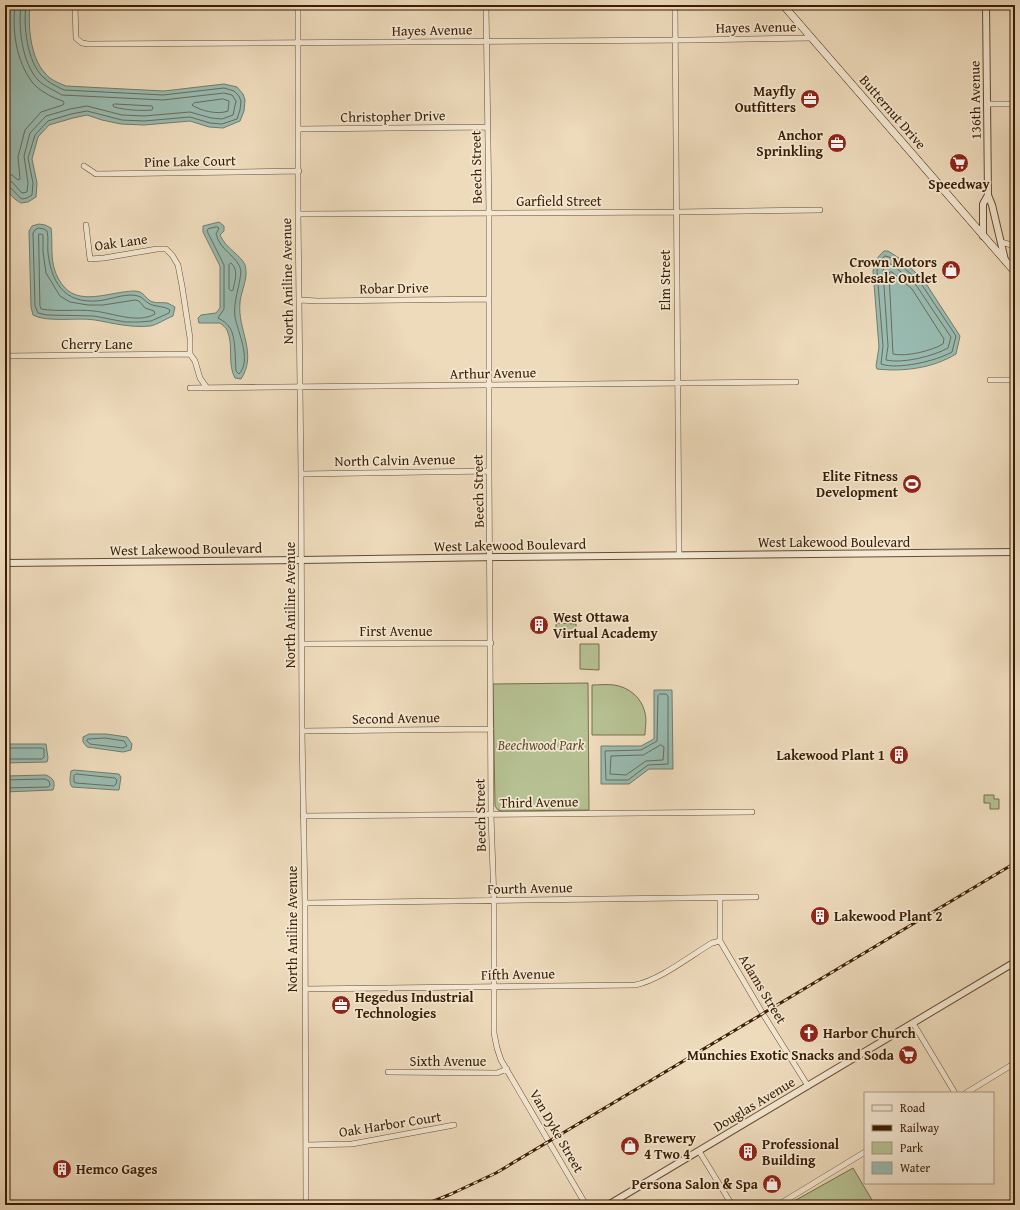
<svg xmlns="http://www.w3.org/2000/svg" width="1020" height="1210" viewBox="0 0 1020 1210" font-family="'Gentium Book Plus',serif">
<rect width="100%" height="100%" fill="#eedbbc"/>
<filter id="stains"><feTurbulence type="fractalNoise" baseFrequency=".005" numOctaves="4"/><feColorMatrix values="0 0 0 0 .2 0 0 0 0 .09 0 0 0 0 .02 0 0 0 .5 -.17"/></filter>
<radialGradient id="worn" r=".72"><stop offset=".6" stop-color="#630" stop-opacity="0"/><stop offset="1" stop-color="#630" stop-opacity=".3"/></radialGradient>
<path fill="#b6c193" stroke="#786f4b" d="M556 623 576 624V637L557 635 556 633Z
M580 644H599V670L580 669Z
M588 683 589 810 502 811 498 810 495 806 493 684Z
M592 685C599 685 607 684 614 685 629 687 642 698 645 713 647 720 645 728 645 735H592Z
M984 795H994V799H999V809H990V803H984Z
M853 1168 875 1205H787Z"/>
<path fill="#99bbb1" stroke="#737c6b" d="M5 5H30C28 26 30 57 45 73 50 80 59 83 66 86L164 91 224 84 237 87 243 94 245 100 244 111 240 121 223 128 209 127 190 121 144 125 121 124 102 120 87 115 73 118 49 125 38 137 32 159 37 183 36 197 28 202 21 203C14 199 8 194 5 185Z
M219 222 224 226V231L220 235C226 249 241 255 245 265 249 277 241 291 240 302 237 330 258 353 241 379L235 378C227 364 234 345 227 330 226 328 223 325 220 323H199L198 318 201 315 216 313 220 308V266L203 232V226Z
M39 224 45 225 51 228C53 242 50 257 55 271 70 312 104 292 134 291 143 291 144 296 149 300 154 304 161 302 167 303 170 304 173 306 175 307L173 316C165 319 157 325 150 326 130 328 113 323 95 320 78 317 47 323 33 315L31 307 29 231 32 226Z
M884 251H888L899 258 923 279 960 336 956 354C933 368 904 372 877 369L876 366 879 347 873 271C875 262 877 257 884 251Z
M654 690H672L673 769H649L629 784H601V746H641L654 739Z
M89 734H106L127 737 132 744 131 750 123 752 87 747 83 742V737Z
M5 744H46L48 758 47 762 5 763Z
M74 770 119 774 121 777 119 790H116L72 787C69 783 70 777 71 771Z
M46 775C53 778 56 782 53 790L5 792V776Z"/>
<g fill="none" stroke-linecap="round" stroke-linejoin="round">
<path stroke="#6a6c5a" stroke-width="1" d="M223 99 229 101 228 111C218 115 201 111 192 105L194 103Z
M115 104 152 106 153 108 152 110C139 111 126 110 114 107L113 105Z
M5 174 12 175 18 180 20 179 18 157 25 130 41 112 63 105 64 103 63 101C53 98 39 91 32 82 16 60 12 31 15 5
M5 180 12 182 22 193 27 192 28 183 24 156 30 133 46 116 70 109 87 106 122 115 144 116 190 112 211 118 222 119 233 115 236 101 232 95 224 93 163 100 62 95C54 90 45 87 38 80 22 63 18 27 21 5
M5 186C12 186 16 195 22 199L27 198 32 195 33 183 28 158 35 135 48 121 71 114 87 111 122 120 144 121 190 117 210 123 222 124 237 119 240 110 241 101 239 96 234 91 224 88 163 95 64 90C56 86 49 83 43 77 27 62 23 25 26 5
M217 227 219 228 216 234C220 251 239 257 241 271 240 286 233 301 235 317 238 333 252 360 239 374L236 371C235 360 236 337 230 328 227 323 222 320 218 318L224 309V265L207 231 208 229Z
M39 228 44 229 47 231C49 239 47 246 48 253 52 287 68 306 104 300 114 298 128 293 138 296 143 297 145 302 150 304 156 307 165 306 170 310L169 313 151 321 139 322H125L94 316 47 315 38 313 35 306 33 233 35 230Z
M39 234H41L43 235V252L46 273 60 296 70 302 88 305H103L135 300 139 301 145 308 154 311 155 314C137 324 113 313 94 311 77 309 59 312 41 309L40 306Z
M885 256 889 257 896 261 920 282 956 336 952 352C936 361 898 370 881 364L883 346 877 271 879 263Z
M886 262 893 265 916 285 951 337 948 348C934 356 902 364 886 360L888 346 883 271Z
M231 263C239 270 235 280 233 290L231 291 229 289V265Z
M890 272H892L912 289 944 339 943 344C931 351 906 357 893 354L889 274Z
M660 694H666L668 696V764L648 765 628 780H606L605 751 641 750 657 741 658 696Z
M88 739 105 738 124 741 127 746 123 748 90 744 87 741Z
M661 745 664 747 663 760 646 761 626 775 610 774 611 756 643 755Z
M5 748H42L44 749V757L42 759H5
M76 774 115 778 117 780 116 784 114 786 76 783 74 782V776Z
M5 780 45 779 49 781 50 785 48 787 5 788"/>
<defs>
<path id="minor" d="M75 5 76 38 82 43 88 44 692 40 811 38
M298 5V214L301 474 302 731 305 903 306 1205
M486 5 489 213V471L491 815 494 901V1033L497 1048 501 1060 586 1205
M675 5 679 555
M987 104H1015
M299 129 487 127
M84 166 96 174 299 171
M298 214 677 212 820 210
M86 225 90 259 104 258 157 249H166L172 255 178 265 182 286 190 338V354L195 361 200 378 207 388
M1001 242 1015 246
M299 300 318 301 488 299
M5 356 190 354
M990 380H1015
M190 388 796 382
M301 474 489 471
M302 644 491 643
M302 731 491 729
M303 816 752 812
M720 898V941L763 1014 808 1086
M305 903 756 897
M305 989 635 985C660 980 690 956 712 943L720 941
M913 1023 955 1093
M388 1072 497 1073 507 1069
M966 1093 1015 1063
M306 1145 352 1144 454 1125
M699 1151 732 1205
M778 1205 865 1152"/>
<path id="tertiary" d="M986 5 988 195 992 205 1005 260
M983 236V204L988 195
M5 563 301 560 499 557 1015 552
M608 1205 1015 962"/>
<path id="secondary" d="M783 5 1015 272"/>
</defs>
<use href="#minor" stroke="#674c31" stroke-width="6"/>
<use href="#tertiary" stroke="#674c31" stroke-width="8"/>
<use href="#secondary" stroke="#3a1d03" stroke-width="8"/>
<use href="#minor" stroke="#f4e8d3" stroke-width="5"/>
<use href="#tertiary" stroke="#f4e8d3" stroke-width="6"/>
<use href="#secondary" stroke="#f4e8d3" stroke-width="7"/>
<defs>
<path id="rail" d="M424 1205 451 1194 496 1173 1015 863"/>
</defs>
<use href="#rail" stroke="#3a1d03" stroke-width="3"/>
<use href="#rail" stroke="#f4e8d3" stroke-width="1.5" stroke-dasharray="4.5" stroke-linecap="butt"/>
</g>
<defs>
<symbol id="office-disc" viewBox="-11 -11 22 22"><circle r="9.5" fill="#8f2418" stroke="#f4e8d3"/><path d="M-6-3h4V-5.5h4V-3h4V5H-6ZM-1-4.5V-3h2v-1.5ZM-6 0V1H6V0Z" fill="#fff"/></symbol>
<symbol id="supermarket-disc" viewBox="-11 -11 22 22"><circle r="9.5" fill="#8f2418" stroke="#f4e8d3"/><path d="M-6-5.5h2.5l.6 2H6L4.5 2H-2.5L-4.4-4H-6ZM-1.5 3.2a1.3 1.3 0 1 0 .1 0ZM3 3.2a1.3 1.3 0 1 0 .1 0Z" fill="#fff"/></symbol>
<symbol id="shop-disc" viewBox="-11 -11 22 22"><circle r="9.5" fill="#8f2418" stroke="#f4e8d3"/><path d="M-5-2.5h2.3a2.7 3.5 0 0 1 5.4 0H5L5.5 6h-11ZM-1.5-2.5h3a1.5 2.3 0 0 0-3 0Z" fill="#fff"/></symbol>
<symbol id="stadium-disc" viewBox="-11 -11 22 22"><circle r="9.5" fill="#8f2418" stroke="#f4e8d3"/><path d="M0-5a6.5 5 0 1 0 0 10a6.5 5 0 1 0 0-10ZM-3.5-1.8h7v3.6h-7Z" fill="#fff"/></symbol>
<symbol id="building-disc" viewBox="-11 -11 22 22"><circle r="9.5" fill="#8f2418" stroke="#f4e8d3"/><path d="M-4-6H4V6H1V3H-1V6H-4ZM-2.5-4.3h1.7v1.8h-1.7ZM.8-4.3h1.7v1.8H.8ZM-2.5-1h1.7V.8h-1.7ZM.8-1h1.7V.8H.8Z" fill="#fff"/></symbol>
<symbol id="church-disc" viewBox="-11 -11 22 22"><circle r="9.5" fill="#8f2418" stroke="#f4e8d3"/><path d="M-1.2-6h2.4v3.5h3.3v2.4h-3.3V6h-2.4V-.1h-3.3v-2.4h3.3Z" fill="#fff"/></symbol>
</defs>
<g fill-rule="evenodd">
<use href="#office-disc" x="799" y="88" width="22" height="22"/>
<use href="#office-disc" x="826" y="132" width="22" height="22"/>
<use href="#supermarket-disc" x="948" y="152" width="22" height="22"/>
<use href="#shop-disc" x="940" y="259" width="22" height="22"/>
<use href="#stadium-disc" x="901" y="473" width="22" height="22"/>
<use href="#building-disc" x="528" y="614" width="22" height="22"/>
<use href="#building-disc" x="888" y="744" width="22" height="22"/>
<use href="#building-disc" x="809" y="905" width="22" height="22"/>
<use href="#office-disc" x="330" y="994" width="22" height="22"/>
<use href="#church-disc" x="798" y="1022" width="22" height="22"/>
<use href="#supermarket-disc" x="897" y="1044" width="22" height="22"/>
<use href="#shop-disc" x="619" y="1135" width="22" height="22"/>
<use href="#building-disc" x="737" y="1141" width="22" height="22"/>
<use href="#building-disc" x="51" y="1158" width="22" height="22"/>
<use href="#shop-disc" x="761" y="1173" width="22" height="22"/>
</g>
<g text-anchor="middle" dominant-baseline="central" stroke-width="3.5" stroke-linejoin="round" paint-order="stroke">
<g font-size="14" fill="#3a1d03" stroke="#f4e8d3">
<text transform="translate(756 27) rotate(-1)">Hayes Avenue</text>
<text transform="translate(432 30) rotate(-1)">Hayes Avenue</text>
<text transform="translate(975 100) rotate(-91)">136th Avenue</text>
<text transform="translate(893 112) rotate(49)">Butternut Drive</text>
<text transform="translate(393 116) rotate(-1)">Christopher Drive</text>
<text transform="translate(190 161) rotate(-1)">Pine Lake Court</text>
<text transform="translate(476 167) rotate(-91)">Beech Street</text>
<text x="559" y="201">Garfield Street</text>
<text transform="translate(121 242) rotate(-8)">Oak Lane</text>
<text transform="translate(665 280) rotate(-90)">Elm Street</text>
<text transform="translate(287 281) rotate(-91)">North Aniline Avenue</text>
<text transform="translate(394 288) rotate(-1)">Robar Drive</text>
<text x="97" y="344">Cherry Lane</text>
<text transform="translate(493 373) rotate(-1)">Arthur Avenue</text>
<text transform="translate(395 460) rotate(-1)">North Calvin Avenue</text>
<text transform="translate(478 491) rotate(-91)">Beech Street</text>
<text x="834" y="542">West Lakewood Boulevard</text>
<text transform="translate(510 545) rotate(-1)">West Lakewood Boulevard</text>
<text transform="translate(186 549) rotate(-1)">West Lakewood Boulevard</text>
<text transform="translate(290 605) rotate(-90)">North Aniline Avenue</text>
<text x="396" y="631">First Avenue</text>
<text transform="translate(396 718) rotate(-1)">Second Avenue</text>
<text transform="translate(539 802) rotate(-1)">Third Avenue</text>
<text transform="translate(480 815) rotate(-91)">Beech Street</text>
<text transform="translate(530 888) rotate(-1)">Fourth Avenue</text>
<text transform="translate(292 929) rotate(-90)">North Aniline Avenue</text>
<text transform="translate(518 974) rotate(-1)">Fifth Avenue</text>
<text transform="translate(763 989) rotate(59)">Adams Street</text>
<text x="448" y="1061">Sixth Avenue</text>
<text transform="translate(754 1104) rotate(-31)">Douglas Avenue</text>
<text transform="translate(390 1124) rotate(-9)">Oak Harbor Court</text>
<text transform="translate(557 1131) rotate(60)">Van Dyke Street</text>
</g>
<g font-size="14" font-weight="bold" fill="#3a1d03" stroke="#f4e8d3" text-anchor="end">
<text x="796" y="91">Mayfly<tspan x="796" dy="16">Outfitters</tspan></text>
<text x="823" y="135">Anchor<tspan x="823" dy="16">Sprinkling</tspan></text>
<text x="959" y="184" text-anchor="middle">Speedway</text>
<text x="937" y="262">Crown Motors<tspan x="937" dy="16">Wholesale Outlet</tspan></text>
<text x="898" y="476">Elite Fitness<tspan x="898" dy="16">Development</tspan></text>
<text x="553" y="617" text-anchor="start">West Ottawa<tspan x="553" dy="16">Virtual Academy</tspan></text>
<text x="885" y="755">Lakewood Plant 1</text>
<text x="834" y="916" text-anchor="start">Lakewood Plant 2</text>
<text x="355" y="997" text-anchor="start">Hegedus Industrial<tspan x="355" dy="16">Technologies</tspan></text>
<text x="823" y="1033" text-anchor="start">Harbor Church</text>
<text x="894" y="1055">Munchies Exotic Snacks and Soda</text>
<text x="644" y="1138" text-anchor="start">Brewery<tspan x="644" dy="16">4 Two 4</tspan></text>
<text x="762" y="1144" text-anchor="start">Professional<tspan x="762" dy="16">Building</tspan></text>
<text x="76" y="1169" text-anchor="start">Hemco Gages</text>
<text x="758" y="1184">Persona Salon &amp; Spa</text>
</g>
<g font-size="14" font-style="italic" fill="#5f4e2e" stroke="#f4e8d3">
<text x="541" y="745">Beechwood Park</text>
</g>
</g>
<rect width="1020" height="1210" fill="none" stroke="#eedbbc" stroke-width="20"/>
<rect x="6" y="6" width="1008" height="1198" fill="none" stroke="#3a1d03" stroke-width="2"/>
<rect x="10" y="10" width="1000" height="1190" fill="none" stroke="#3a1d03"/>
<rect x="864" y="1092" width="130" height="92" fill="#f4e8d3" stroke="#aa9780"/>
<rect x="872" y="1105" width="20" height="6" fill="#f4e8d3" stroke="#aa9780"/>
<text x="900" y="1112" font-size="12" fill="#3a1d03">Road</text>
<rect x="872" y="1125" width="20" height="6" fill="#3a1d03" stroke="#aa9780"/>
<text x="900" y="1132" font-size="12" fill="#3a1d03">Railway</text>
<rect x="872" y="1142" width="20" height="12" fill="#b6c193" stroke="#aa9780"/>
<text x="900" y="1152" font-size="12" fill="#3a1d03">Park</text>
<rect x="872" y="1162" width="20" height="12" fill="#99bbb1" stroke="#aa9780"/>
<text x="900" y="1172" font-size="12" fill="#3a1d03">Water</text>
<rect width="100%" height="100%" filter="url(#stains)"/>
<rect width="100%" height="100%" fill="url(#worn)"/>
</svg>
